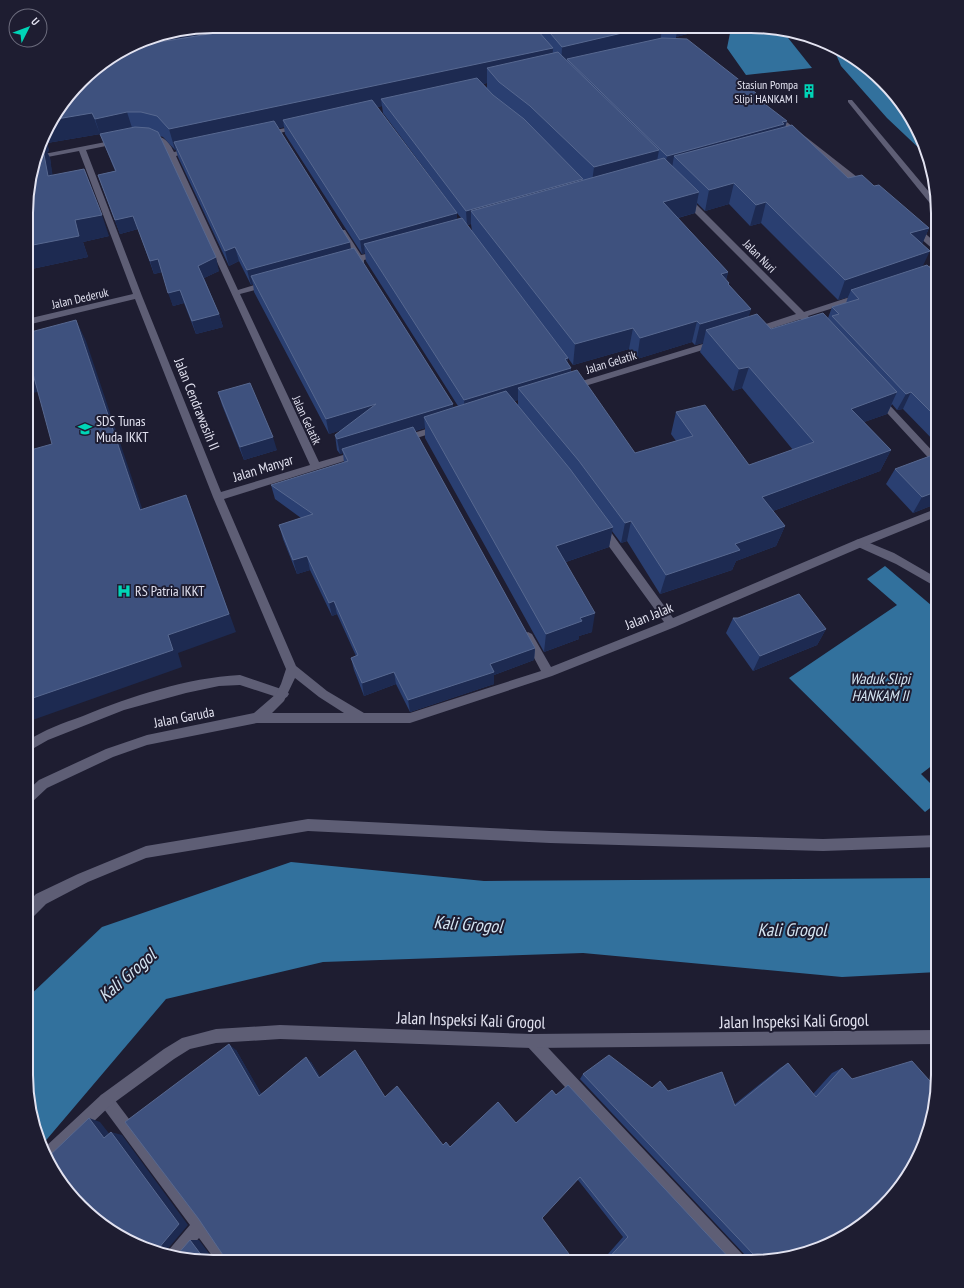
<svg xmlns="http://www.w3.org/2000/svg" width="964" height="1288" viewBox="0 0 964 1288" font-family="'PT Sans Narrow',sans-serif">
<rect width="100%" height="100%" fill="#1e1d31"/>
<path fill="#32719d" d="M719 27 776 28 781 29 812 68 746 75 727 48 730 33 723 34Z
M832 45 865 64 919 130 924 153 887 118 841 66Z
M885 566 938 611V761L921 774 938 791V802L925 812 789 678 897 605 867 579Z
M291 862 484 881 938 878V972L842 977 583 953 323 962 166 999 42 1145 26 1076V999L102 927Z"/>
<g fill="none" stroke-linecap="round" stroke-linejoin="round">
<path fill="#5e5e75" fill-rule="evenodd" d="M860 539 894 553 932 575 938 578V588L896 564 856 546 855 543 856 540Z
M240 675 287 691 289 694 287 697 283 699 240 685 219 686 186 693 124 710 48 740 27 752V741C44 730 63 723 83 716 132 696 186 678 240 675Z
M308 819 550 831 823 839 938 835V847L823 851 550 843 308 831 146 858 88 882 46 904 31 919 26 920V904L36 894 78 874 146 846Z"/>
<path fill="#5e5e75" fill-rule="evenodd" d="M848 100H852L935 199 937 207H933L848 102Z
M774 112 866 184V188H860L772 115V113Z
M300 125 302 126V128L266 136 262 134 266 132Z
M149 134C163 137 168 139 174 152L192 148 196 150 176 156 238 290 268 281 272 284 271 286 240 294 319 462 357 451 362 454 360 456 224 499 296 666 327 691 364 713H410L541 671 523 637 524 634 528 632 532 634 551 667 664 622 597 530 596 527 597 524H605L673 618 856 540 938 508V516L864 546 675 627 552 676 410 723H257L147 745 113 757 47 788 31 803 27 804V791L39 780 106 749 147 735 254 713 276 694 281 684 286 669 213 497 135 299 27 325V319L133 294 79 151 37 159 39 155 121 139V143L86 150 142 296 221 492 310 465 163 144 156 140 147 137 145 136ZM295 678 319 697 344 713H272L284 701Z
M683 197H689L804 312 859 294 863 297 862 299 808 316 812 321 811 323H805L801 319 757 333H751L750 331 751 329 796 314 683 201Z
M911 226H917L938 245V251H935L911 230Z
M339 230H345L361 255 380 251 384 253 383 255 364 260V263H361L357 261 343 264V260L355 257 338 232Z
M935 262H938V268L922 279H916V275Z
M716 340 719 341 720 343 719 345 572 390 567 387 569 385Z
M879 396 882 397 938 457V466L935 465 876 401 874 399 876 397Z
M439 425 442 426 444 428 442 430 404 442 399 439 401 437Z
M532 1034 537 1036 744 1256 746 1262H727L527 1046 525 1041 527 1036Z
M106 1093 111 1095 205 1220 234 1261H216L199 1238 182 1258 167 1252 190 1225 101 1105 99 1100 101 1095Z"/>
<path fill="#5e5e75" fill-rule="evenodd" d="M280 1025 532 1034 938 1030V1044L532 1048 280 1039 216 1043 190 1049 174 1059 111 1105 50 1163 45 1158 43 1149 101 1095 164 1049 182 1038 216 1029Z"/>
</g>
<path fill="#2a3f71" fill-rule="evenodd" d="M213 26 694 27 692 28 691 33 676 37V38L760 100 785 126 848 178 874 186 929 228 922 244 923 267 938 275V445L903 409 897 410 892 404 887 414 864 422 891 450 880 471 773 511 785 526 776 546 736 561 732 570 660 594 627 541 621 543 612 531 609 547 566 562 592 632 579 636V639L544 652 425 438V428L415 431 535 648 534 660 494 675V684L410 712 396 684 364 696 354 670 351 658 356 656 337 614 332 616 310 570 297 574 283 539 279 525 301 518 275 499 271 485 344 463 343 453 340 454 337 450 335 435 341 430 329 434 254 292 253 284 251 285 239 261 229 266 178 157 176 150H175L163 137 160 136 219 271 204 278 219 314 223 327 196 334 184 303 173 306 162 272 154 274 138 229 120 234 98 175 115 171 100 134 47 143 49 151 47 152 50 158 52 175 109 236 83 242 88 257 27 270 28 188 51 120ZM487 83V88L483 84ZM382 106 383 113 457 213 377 107ZM284 127 285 134 362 254 365 253 366 261 458 406 453 407V404L351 249 278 128ZM697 203 705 211 729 204 750 226 761 223 838 300 848 297 846 303 832 307 828 318 771 329 748 317 751 309 729 285V283L726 280 728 272 678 218 695 213ZM457 213 461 218 457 219ZM471 224 472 231 467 225ZM692 342 695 345 703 343 700 352 733 391 742 388 793 450 749 465 676 412 671 434 676 441 635 453 571 372V368L567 362 568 358 573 365 629 349 637 359ZM518 400V405L514 401Z
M218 392 277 450 244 460 222 405Z
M895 469 938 503 913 513 886 484Z
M733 618 826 629 817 645 753 671 726 633Z
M236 1050 261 1094 311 1062 320 1077 385 1097 443 1145 450 1147 516 1123 556 1095 733 1262H601L623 1237 578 1180 227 1261Z
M788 1063 813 1094 832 1073 842 1068 852 1079 834 1243 752 1262H747L745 1255 580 1079 583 1074 735 1104 780 1068Z"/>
<path fill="#1d2a51" d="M219 26H347L117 56 151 37Z
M648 27H662L660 45 567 59 566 66 561 67 562 47Z
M678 27H694L692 28 691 33 676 37Z
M553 48 552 69 487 68V83L386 105 381 99 382 106 287 126 283 120 284 127 177 150 174 142 176 150H175L169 129Z
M127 112 134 134H100L102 140 95 119Z
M92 113 100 134 47 143 49 151 47 152 50 158 56 197 39 153 51 120Z
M787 121 783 135 674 156 672 168 664 170 667 156Z
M659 150 655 173 591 190 594 167Z
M583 179 581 193 471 211V224L467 225 466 211Z
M734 183 729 204 705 211 709 190Z
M699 192 695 213 659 223 663 202Z
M766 202 761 223 750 226 756 205Z
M457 213V227L364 244 365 253 362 254 360 240Z
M102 215 109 236 83 242 88 257 27 270 28 246 75 220Z
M133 216 138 229 120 234 115 220Z
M929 228 920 249 910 233Z
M350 242 352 257 251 276 253 284 251 285 247 270Z
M235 247 239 261 229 266 225 251Z
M930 251 920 272 851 290 848 297 838 300 845 280Z
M216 257 219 271 202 279 198 266Z
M158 259 162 272 154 274 150 261Z
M728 272 723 293 721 274Z
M180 290 184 303 173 306 168 293Z
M751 309 745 330H706L703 343 695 345 700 324Z
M219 314 223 327 196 334 192 321Z
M76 320 86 341 149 529 140 510Z
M697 321 692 342 637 359 640 338Z
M633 328 629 349 573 365 575 344Z
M568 358 566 369 571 368 570 384 518 388V400L465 416 464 400Z
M749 367 742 388 733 391 739 369Z
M32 370 43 390 27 395V371Z
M897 392 887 414 841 430 851 409Z
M911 392 903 409 897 410 906 394Z
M376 404 378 419 329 434 326 419Z
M453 404 454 419 424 417 425 428 344 453 342 449 343 453 340 454 337 439Z
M273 437 277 450 244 460 240 447Z
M891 450 880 471 754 518 762 497Z
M938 491V503L913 513 922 497Z
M186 495 194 515 236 632 178 653 182 667 27 722V700L168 635Z
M631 521 627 541 621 543 625 523Z
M785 526 776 546 736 561 732 570 660 594 666 575 735 544Z
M613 527 609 547 554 566 556 546Z
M307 556 310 570 297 574 293 560Z
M334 601 337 614 332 616 329 603Z
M595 613 592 632 579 636V639L544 652 546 634 580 618Z
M826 629 817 645 753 671 760 656Z
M535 648 534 660 494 675V684L410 712 408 700 490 664Z
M394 672 396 684 364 696 362 683Z
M229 1044 236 1050 265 1100 259 1096Z
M306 1057 311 1062 324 1083 319 1078Z
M89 1118 100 1122 115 1141 104 1138Z
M111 1132 122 1135 188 1225 166 1251V1252L158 1249Z
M190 1240H199L214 1260H205Z"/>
<path fill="#3e517e" stroke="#576890" d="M213 26H219L151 37 152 36Z
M258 26 453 27 456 31H463L464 29 462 27H533L538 31 553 48 169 129 157 116 141 112H127L95 119 92 113 51 120 90 72 135 46Z
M545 27H648L562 47Z
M662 38 687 39 761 97 757 98 787 121 782 122 784 124 667 156 567 59Z
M558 52 659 150 594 167 530 106 499 82 487 68Z
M477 78 493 95 524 119 583 179 466 211 381 99Z
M372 100 457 213 360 240 283 120Z
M274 121 350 242 247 270 235 247 225 251 174 142Z
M792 125 848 178 862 175 874 186 879 185 929 228 910 233 930 251 845 280 766 202 756 205 734 183 709 190 674 156Z
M135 127 149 128 158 132 216 257 198 266 219 314 192 321 180 290 168 293 158 259 150 261 133 216 115 220 98 175 116 171 100 134Z
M42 144 48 176 84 169 102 215 75 220 79 236 28 246V188Z
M664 158 699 192 663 202 728 272 721 274 729 283 728 284 751 309 700 324 697 321 640 338 633 328 575 344 471 211Z
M462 218 568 358 565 359 571 368 464 400 364 244Z
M354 248 453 404 337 439 335 435 376 404 326 419 251 276Z
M927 265 938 275V419L911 392 906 394 832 316 839 314 832 307 859 299 851 290Z
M823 313 897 392 851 409 891 450 762 497 785 526 735 544 740 550 666 575 631 521 625 523 579 461 518 388 577 370 635 453 693 436 676 412 705 405 749 465 814 442 749 367 739 369 706 330 757 314 771 329Z
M76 320 140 510 186 495 229 614 168 635 173 650 27 700V451L52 444 32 370 27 371V333Z
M250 383 273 437 240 447 218 392Z
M506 391 570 469 613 527 556 546 595 613 580 618 582 621 546 634 424 417Z
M413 427 535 648 490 664 494 672 408 700 394 672 362 683 351 658 358 655 334 601 329 603 307 556 293 560 279 525 313 514 271 485 348 461 342 449Z
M938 453V491L922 497 895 469Z
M799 594 826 629 760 656 733 618H738Z
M229 1044 259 1096 306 1057 319 1078 355 1050 385 1097 397 1086 443 1145 446 1142 450 1147 498 1102 516 1123 552 1090 556 1095 568 1085 733 1262H605L628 1237 580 1177 542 1218 575 1262 227 1261 198 1218 125 1122Z
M609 1055 652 1088 660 1081 668 1091 722 1072 735 1106 788 1063 816 1097 842 1068 852 1079 912 1061 937 1089 928 1135 907 1179 875 1216 834 1243 756 1261 754 1255 583 1074Z
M89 1118 104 1138 111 1132 179 1224 158 1249 109 1230 72 1199 46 1159Z
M190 1240 205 1260H188L176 1256Z"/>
<defs>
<symbol id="building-bare" viewBox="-9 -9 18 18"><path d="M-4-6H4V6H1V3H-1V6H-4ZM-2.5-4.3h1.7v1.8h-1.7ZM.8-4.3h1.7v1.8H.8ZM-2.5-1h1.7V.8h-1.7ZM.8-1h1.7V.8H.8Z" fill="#00d5b7" stroke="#1e1d31" stroke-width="2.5" paint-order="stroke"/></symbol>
<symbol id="school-bare" viewBox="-9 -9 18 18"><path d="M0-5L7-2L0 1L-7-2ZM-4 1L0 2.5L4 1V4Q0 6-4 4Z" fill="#00d5b7" stroke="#1e1d31" stroke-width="2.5" paint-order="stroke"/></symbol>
<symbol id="hospital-bare" viewBox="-9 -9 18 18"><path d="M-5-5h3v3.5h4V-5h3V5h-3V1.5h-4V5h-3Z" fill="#00d5b7" stroke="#1e1d31" stroke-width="2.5" paint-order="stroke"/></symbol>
</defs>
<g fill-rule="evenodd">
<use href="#building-bare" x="799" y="81" width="20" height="20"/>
<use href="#school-bare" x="75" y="419" width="20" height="20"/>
<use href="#hospital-bare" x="114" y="581" width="20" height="20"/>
</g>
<g text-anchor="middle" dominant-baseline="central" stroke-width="4" stroke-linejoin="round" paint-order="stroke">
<g font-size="12" fill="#e2e2f0" stroke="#1e1d31" text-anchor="end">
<text x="798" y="84">Stasiun Pompa<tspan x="798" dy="14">Slipi HANKAM I</tspan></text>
</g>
<g font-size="12" fill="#e2e2f0" stroke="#1e1d31">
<text transform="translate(760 256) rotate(45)">Jalan Nuri</text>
<text transform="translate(80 298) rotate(-13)">Jalan Dederuk</text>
<text transform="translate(611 362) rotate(-17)">Jalan Gelatik</text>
<text transform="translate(307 420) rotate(65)">Jalan Gelatik</text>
</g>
<g font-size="14" fill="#e2e2f0" stroke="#1e1d31">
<text transform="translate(197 404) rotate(68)">Jalan Cendrawasih II</text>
<text transform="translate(263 468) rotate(-17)">Jalan Manyar</text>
<text transform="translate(649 616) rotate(-22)">Jalan Jalak</text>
<text transform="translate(184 717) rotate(-11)">Jalan Garuda</text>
</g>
<g font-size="14" fill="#e2e2f0" stroke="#1e1d31" text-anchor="start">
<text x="96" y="421">SDS Tunas<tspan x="96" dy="16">Muda IKKT</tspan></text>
<text x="135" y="591">RS Patria IKKT</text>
</g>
<g font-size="15" font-style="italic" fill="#d5e5f2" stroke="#1e1d31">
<text x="880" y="678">Waduk Slipi<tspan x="880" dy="17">HANKAM II</tspan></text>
</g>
<g font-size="17" fill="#e2e2f0" stroke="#1e1d31">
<text transform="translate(471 1020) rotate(2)">Jalan Inspeksi Kali Grogol</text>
<text transform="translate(794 1021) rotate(-1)">Jalan Inspeksi Kali Grogol</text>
</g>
<g font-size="18" font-style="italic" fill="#d5e5f2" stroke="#1e1d31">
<text transform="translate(468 924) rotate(4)">Kali Grogol</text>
<text x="792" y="929">Kali Grogol</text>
<text transform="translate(127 975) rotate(-41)">Kali Grogol</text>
</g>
</g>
<path d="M0 0H964V1288H0ZM213 33H751A180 180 0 0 1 931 213V1075A180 180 0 0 1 751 1255H213A180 180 0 0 1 33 1075V213A180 180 0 0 1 213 33Z" fill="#1e1d31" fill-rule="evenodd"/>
<path fill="none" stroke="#e2e2f0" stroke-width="2" d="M213 33H751A180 180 0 0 1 931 213V1075A180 180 0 0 1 751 1255H213A180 180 0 0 1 33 1075V213A180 180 0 0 1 213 33Z"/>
<g transform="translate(28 28) rotate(48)"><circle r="19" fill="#1e1d31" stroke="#6c6c7d"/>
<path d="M0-3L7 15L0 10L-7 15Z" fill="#00d5b7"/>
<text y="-6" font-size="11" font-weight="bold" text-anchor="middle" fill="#e2e2f0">U</text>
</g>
</svg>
